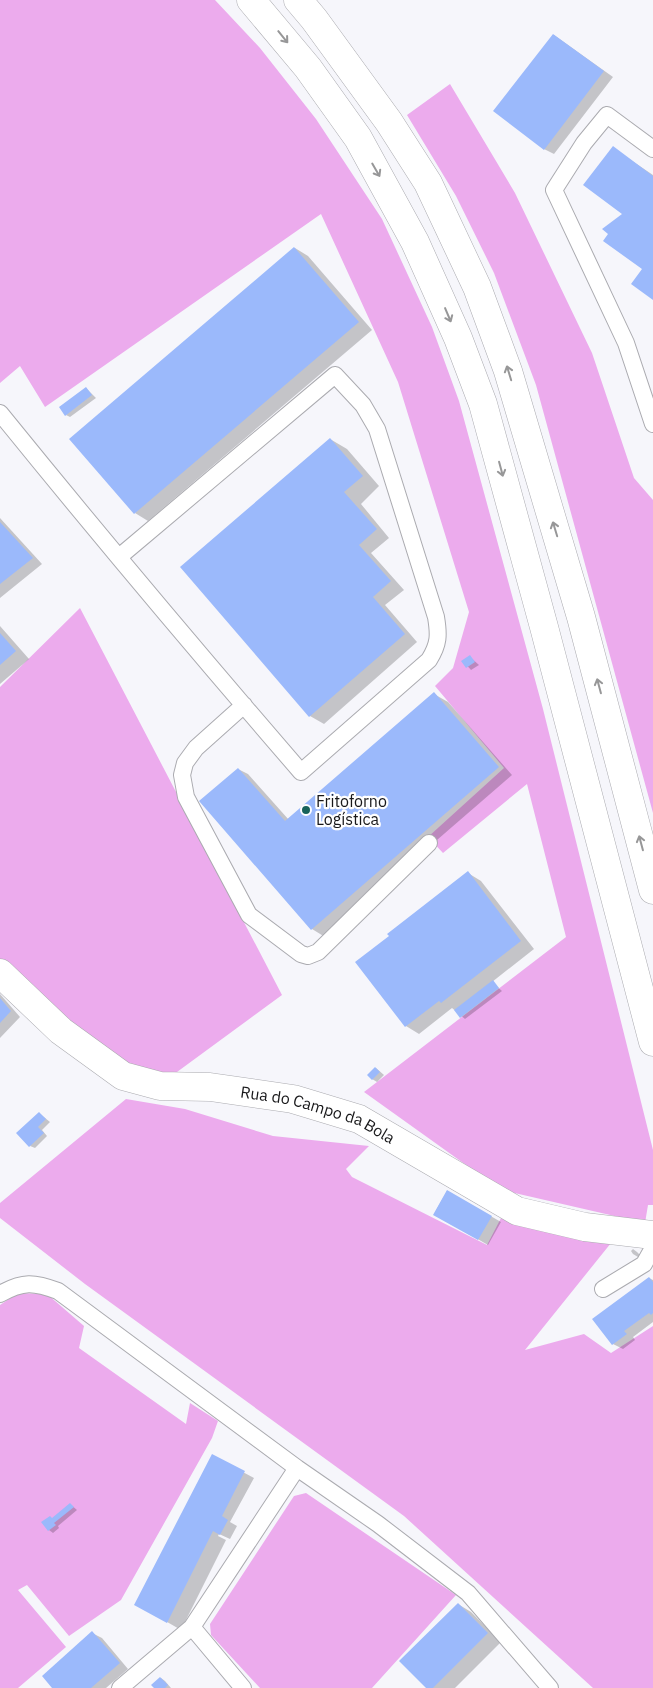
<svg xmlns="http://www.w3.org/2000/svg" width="653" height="1688" viewBox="0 0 653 1688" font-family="'IBM Plex Sans',sans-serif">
<rect width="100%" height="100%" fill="#f6f6fb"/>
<path fill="#ecabed" d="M0 0H215L260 48 316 119 382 219 432 327 459 401 543 709 653 1150V1205H648L645 1223 501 1190 364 1092 566 937 527 784 443 853 428 837 504 768 435 686 453 668 469 612 398 382 321 214 45 407 20 366 0 383Z
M450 84 515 193 592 353 634 478 653 500V813L536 385 494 273 456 196 407 115Z
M80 608 282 995 177 1072H145L124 1068 40 1003 0 959V687Z
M126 1099 185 1109 273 1136 369 1146 346 1169 352 1177 487 1245 501 1218 611 1243 525 1350 584 1334 611 1353 653 1326V1688H593L404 1516 85 1284 0 1218V1203Z
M18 1293 47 1294 84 1326 79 1348 186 1424 190 1403 218 1421 212 1438 121 1600 69 1636 27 1585 18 1590 66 1647 18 1688H0V1305Z
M306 1493 456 1595 372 1688H260L211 1635 210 1624 294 1496Z"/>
<path fill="#0003" d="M554 35 613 77 554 154 544 149Z
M613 148 653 175V299L624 214Z
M295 248 308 256 372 330 148 521 135 513Z
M86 388 96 398 70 417 66 415Z
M330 439 347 449 379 486 361 504 389 538 371 553 404 590 385 605 417 642 324 724 310 716Z
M0 518 42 564 0 598Z
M0 626 29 659 0 684Z
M470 657 479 665 471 670 463 661Z
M434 694 448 702 512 775 325 937 312 929 238 769 248 774 289 820Z
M468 873 481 881 534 949 492 982 502 991 465 1019 452 1008 419 1034 406 1026 391 936Z
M0 994 20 1017 0 1038Z
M376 1068 384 1075 377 1082 372 1079Z
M39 1113 50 1122 42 1130 47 1136 35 1148 30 1146Z
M447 1191 501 1222 488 1245 434 1214Z
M633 1249 637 1252 640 1255 638 1257 633 1254 631 1251Z
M649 1278 653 1280V1322L633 1337 635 1340 623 1349 613 1344Z
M213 1456 254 1478 230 1522 237 1526 230 1539 219 1534 218 1536 226 1540 181 1630 136 1604Z
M70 1504 77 1510 58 1526 59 1528 53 1533 49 1530 43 1523 53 1519Z
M458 1604 471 1612 501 1642 455 1688H428Z
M92 1633 102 1638 128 1669 106 1688H53Z
M161 1678 165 1681 171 1688H156Z"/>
<path fill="#9bb9fb" d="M553 34 604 71 544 150 493 111Z
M613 146 653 176V300L631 284 642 269 603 241 608 234 602 229 622 214 583 185Z
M294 247 359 322 134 514 69 439Z
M86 387 92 395 65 416 59 407Z
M330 438 363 476 344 492 377 529 359 545 391 581 373 597 405 634 309 717 180 567Z
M0 522 33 558 0 584Z
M0 633 16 651 0 665Z
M470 655 475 662 466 668 461 661Z
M434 692 499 767 311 930 199 801 238 768 285 821Z
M468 871 521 941 441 1003 439 1001 405 1027 355 962 389 936 387 934Z
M493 980 499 988 460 1018 454 1010Z
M0 998 11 1011 0 1023Z
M375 1067 380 1072 372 1080 367 1075Z
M39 1112 46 1119 38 1127 44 1133 29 1147 16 1133Z
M447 1190 492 1216 478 1240 433 1215Z
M649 1277 653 1282V1313L651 1315 649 1313 624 1331 627 1334 612 1345 592 1319Z
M212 1454 245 1471 222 1516 228 1520 220 1535 213 1531 167 1623 134 1605Z
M70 1503 74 1507 54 1523 56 1525 48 1531 41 1522 50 1516 52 1518Z
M458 1603 488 1633 433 1688H426L399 1661Z
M92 1631 120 1663 91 1688H52L42 1676Z
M160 1677 168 1685 165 1688H154L151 1685Z"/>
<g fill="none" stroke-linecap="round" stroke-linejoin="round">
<defs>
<path id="service" d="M653 149 607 115 584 143 554 190 626 343 653 424
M0 413C98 534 199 654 301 772L429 660C439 644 439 635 436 617L377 429 363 405 335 375 119 557
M244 705 196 748 185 763 182 775 186 797 249 915 301 954 308 956 318 952 429 843
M603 1289 644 1264 653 1248
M0 1294C23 1281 34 1282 58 1291L297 1468 192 1627 120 1688
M297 1468 378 1524 468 1593 550 1688
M192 1627 243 1688"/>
<g id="minor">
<path id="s1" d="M0 973 61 1031 123 1076 160 1086 210 1087 293 1099 359 1119 517 1211 585 1227 653 1235"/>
</g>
<path id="primary" d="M251 0 308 68 358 138 415 242 458 338 483 404 544 627 653 1042
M298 0 314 19 389 122 428 183 477 287 508 371 581 617 653 890"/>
</defs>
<use href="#service" stroke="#ababb0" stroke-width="18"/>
<use href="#minor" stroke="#ababb0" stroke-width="29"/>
<use href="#primary" stroke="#ababb0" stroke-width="29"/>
<use href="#service" stroke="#fff" stroke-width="16"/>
<use href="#minor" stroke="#fff" stroke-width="28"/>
<use href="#primary" stroke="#fff" stroke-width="28"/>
</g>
<defs><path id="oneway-shaft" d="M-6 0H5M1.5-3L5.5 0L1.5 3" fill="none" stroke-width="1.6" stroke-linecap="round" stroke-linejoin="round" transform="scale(1.25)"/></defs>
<g stroke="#979798">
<use href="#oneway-shaft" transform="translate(283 37) rotate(51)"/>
<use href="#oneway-shaft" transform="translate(376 170) rotate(60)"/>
<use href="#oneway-shaft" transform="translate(448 315) rotate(67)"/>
<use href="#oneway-shaft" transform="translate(509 373) rotate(-107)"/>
<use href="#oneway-shaft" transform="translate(501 469) rotate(75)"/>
<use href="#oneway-shaft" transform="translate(555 529) rotate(-107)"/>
<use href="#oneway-shaft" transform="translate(599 686) rotate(-105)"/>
<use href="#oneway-shaft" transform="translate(641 843) rotate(-105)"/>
</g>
<circle fill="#18635b" stroke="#fff" stroke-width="2" cx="306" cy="810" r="5"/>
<g text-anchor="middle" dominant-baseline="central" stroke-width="4.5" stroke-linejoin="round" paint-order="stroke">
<g font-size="16" fill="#18181a" stroke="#fff" text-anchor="start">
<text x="316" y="801">Fritoforno<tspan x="316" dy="18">Logística</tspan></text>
</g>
<g font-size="16" fill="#18181a" stroke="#fff">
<text stroke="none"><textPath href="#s1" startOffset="361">Rua do Campo da Bola</textPath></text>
</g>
</g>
</svg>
